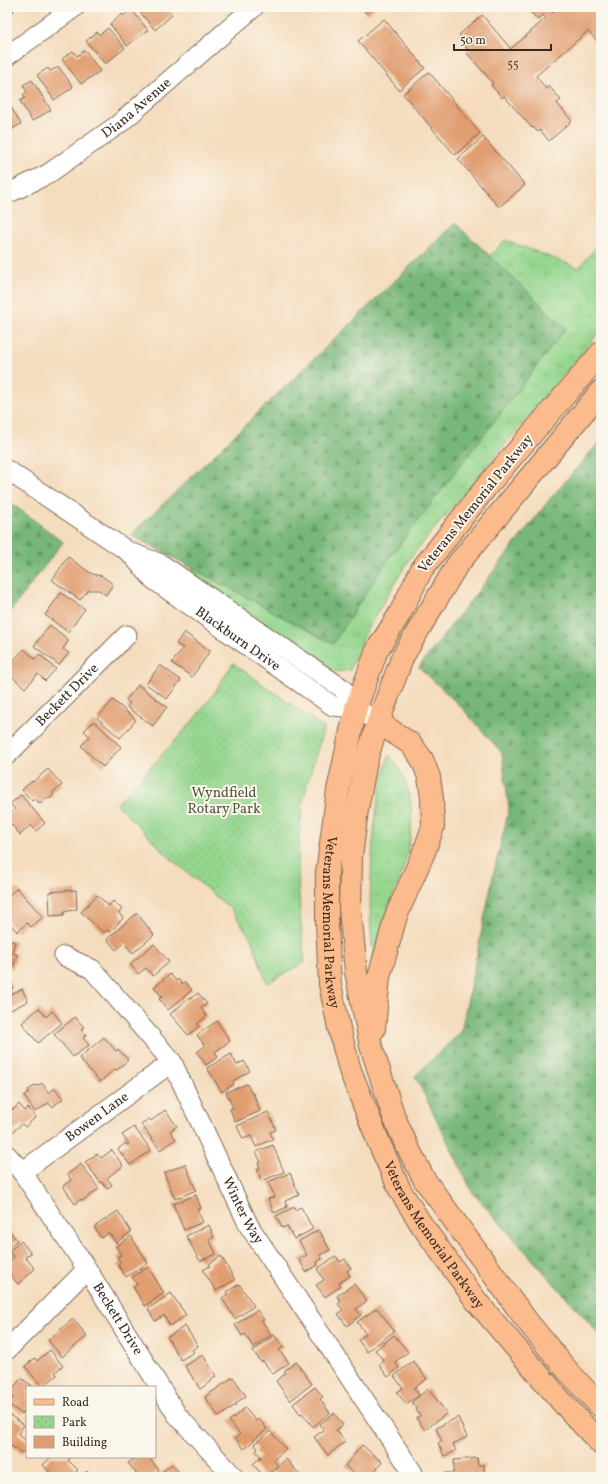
<svg xmlns="http://www.w3.org/2000/svg" width="608" height="1484" viewBox="0 0 608 1484" font-family="Vollkorn,serif">
<defs>
<pattern id="grass-tufts" width="24" height="20" patternUnits="userSpaceOnUse"><rect width="24" height="20" fill="#94d68e"/><path d="M3 7l-1-3M5 7V3M7 7l1-3M15 17l-1-3M17 17v-4M19 17l1-3" fill="none" stroke="#80b87a"/></pattern>
<pattern id="forest-firs" width="22" height="20" patternUnits="userSpaceOnUse"><rect width="22" height="20" fill="#77b779"/><path d="M5 1l3.5 6h-7zM16 11l3.5 6h-7z" fill="#639563"/></pattern>
<pattern id="park-dots" width="8" height="8" patternUnits="userSpaceOnUse"><rect width="8" height="8" fill="#94d68e"/><path d="M2 2h.1M6 6h.1" fill="none" stroke="#80b87a" stroke-width="1.8" stroke-linecap="round"/></pattern>
</defs>
<rect width="100%" height="100%" fill="#fbf7ec"/>
<filter id="ink" filterUnits="userSpaceOnUse"><feTurbulence type="fractalNoise" baseFrequency=".025" numOctaves="2"/><feDisplacementMap in="SourceGraphic" scale="8" xChannelSelector="R" yChannelSelector="G"/><feConvolveMatrix kernelMatrix="1 2 1 2 8 2 1 2 1" color-interpolation-filters="sRGB"/></filter>
<filter id="wash" filterUnits="userSpaceOnUse"><feTurbulence type="fractalNoise" baseFrequency=".012" numOctaves="4" result="noise"/><feDisplacementMap in="SourceGraphic" scale="16" xChannelSelector="R" yChannelSelector="G"/><feGaussianBlur stdDeviation="0.9" result="paint"/><feColorMatrix in="noise" values="0 0 0 0 0 0 0 0 0 0 0 0 0 0 0 0 0 1.4 0 .05"/><feComposite in="paint" operator="in"/></filter>
<g filter="url(#wash)">
<rect width="100%" height="100%" fill="#f4dcbd"/>
<path fill="url(#grass-tufts)" stroke="#688056" d="M505 240 579 268 601 241V330L410 558 366 631 350 670 337 672 323 667 187 576Z
M389 755C394 762 400 769 403 776 419 811 410 851 397 886 395 891 392 897 390 903 384 923 380 944 375 965 369 936 370 906 371 876 373 836 376 794 389 755Z"/>
<path fill="url(#forest-firs)" stroke="#59704c" d="M455 223 566 328 384 565 333 644 131 535Z
M601 440V1336L473 1193 415 1076 461 1032 493 876 509 809 502 753 463 709 419 667 550 499Z
M7 500 63 542 7 616Z"/>
<path fill="url(#park-dots)" stroke="#688056" d="M233 663 324 728C317 753 305 784 302 810 295 858 299 913 305 962L267 983 251 938 231 909 170 858 117 804 191 723 213 695Z"/>
<g id="blocks">
<path fill="#e09d6f" d="M7 7H11L14 11 9 14 10 17 7 19 9 21 7 22Z
M143 7H166L172 15 155 30 139 11Z
M361 7H375L367 14Z
M526 7H552L550 10 553 13 560 7H601V46L588 31 536 76 546 89 549 86 561 100 557 103 572 121 549 141 540 130 538 132 533 127 532 128 504 96 502 98 491 85 493 83 467 53 469 51 465 46 467 44 459 35 482 15 511 49 546 18 543 15 538 20Z
M131 9 148 30 127 46 110 24 122 14 123 16Z
M384 19 425 68 399 90 358 41Z
M108 28 125 48 105 64 86 41 97 32 99 35Z
M85 50 100 71 81 84 62 59 73 51 77 56Z
M59 67 73 87 54 100 37 75 48 68 50 71Z
M429 72 480 133 455 155 403 94Z
M32 80 51 110 32 121 20 101 25 98 23 95 27 92 23 85Z
M8 102 21 124 7 132V103Z
M483 137 525 185 499 207 458 159Z
M68 557 92 574 102 576 113 584 106 595 99 590H88L80 600 52 580Z
M61 593 85 609 68 632 45 615Z
M50 625 69 640 63 649 69 653 59 665 34 646Z
M184 632 210 651 192 677 172 663 183 648 176 644Z
M24 649 35 659 39 654 56 669 45 681 38 674 25 688 7 672V659L11 663Z
M160 665 181 680 167 699 146 684Z
M138 685 167 707 153 726 127 707 130 703 126 700Z
M113 700 136 720 120 738 97 718Z
M94 721 121 747 103 767 81 746 90 736 84 731Z
M48 769 62 785 53 792V796L51 798H47L40 804 35 798 32 801 22 790 32 781 33 782Z
M21 795 45 823 36 831 31 825 20 835 7 819V816L15 809 10 804Z
M17 888 43 917 31 927 27 923 17 932 7 920V897Z
M76 890 77 909 64 912V915L50 916 49 892Z
M97 895 109 906 113 901 122 909 119 913 123 918 110 932 107 930 104 933 81 912Z
M137 913 154 935 133 953 124 943 116 950 107 939Z
M7 940 15 942 12 953 17 954 13 968 7 967Z
M154 944 169 962 153 976 146 968 138 974 130 964Z
M170 974 176 981 178 979 182 984 185 982 192 990 168 1010 159 999 162 997 154 987Z
M7 978H8L13 988 10 989 12 994 22 989 28 1001 7 1012Z
M198 993 207 1004 201 1008 207 1016 197 1024 199 1026 188 1035 170 1014 191 997 192 998Z
M39 1008 46 1017 52 1011 62 1023 38 1043 22 1023Z
M75 1017 84 1027 81 1030 86 1035 83 1038 89 1045 73 1057 54 1034Z
M217 1021 230 1041 215 1052 218 1057 206 1065 197 1052 205 1046 197 1035Z
M104 1037 116 1051 118 1049 128 1060 117 1070 115 1069 100 1082 79 1058Z
M231 1054 237 1065 244 1061 250 1071 233 1081 234 1084 222 1092 207 1068Z
M42 1083 49 1093 55 1088 63 1099 52 1107 49 1103 35 1112 24 1096 29 1092 28 1090 36 1085 37 1086Z
M247 1084 252 1094 253 1093 260 1111 235 1122 230 1109 233 1108 226 1092Z
M19 1104 25 1111 28 1108 36 1117 25 1127 22 1124 11 1133 7 1129V1111L11 1108 13 1110Z
M165 1110 177 1126 170 1131 176 1139 160 1150 141 1124 149 1119 151 1121Z
M268 1112 276 1130 270 1132 273 1139 256 1147 251 1136 243 1139 237 1126Z
M134 1127 151 1150 130 1165 118 1149 126 1143 127 1145 129 1144 122 1135Z
M273 1145 284 1172 261 1181 257 1169 260 1168 258 1163 261 1162 256 1152Z
M112 1150 123 1166 107 1178 112 1185 107 1189 102 1182 101 1183 85 1162 97 1154 101 1158Z
M81 1164 99 1189 82 1201 81 1199 75 1204 63 1186 71 1180 68 1174Z
M185 1164 196 1190 175 1199 164 1173Z
M290 1173 299 1195 285 1201 287 1207 274 1213 268 1199 275 1197 268 1182Z
M196 1195 201 1208 197 1210 203 1222 184 1230 173 1204Z
M294 1207 295 1210 301 1207 313 1229 294 1239 287 1226 282 1228 276 1216Z
M118 1211 131 1232 116 1243 109 1233 101 1238 94 1227Z
M209 1225 214 1237 209 1239 216 1254 200 1261 186 1236Z
M7 1228 17 1240 7 1248Z
M319 1230 330 1250 320 1255 322 1259 317 1262 318 1265 306 1272 299 1259 307 1255 299 1241Z
M131 1236 148 1263 126 1277 118 1265 121 1263 117 1257 121 1255 116 1246Z
M21 1241 31 1253 25 1257 35 1269 18 1284 7 1271V1263L14 1257 9 1251Z
M221 1256 235 1280 216 1291 203 1270 210 1266 209 1264Z
M336 1256 340 1262 345 1259 351 1268 347 1271 350 1276 339 1283 341 1286 325 1297 316 1285 324 1280 317 1269Z
M148 1267 164 1293 145 1306 133 1287 137 1285 132 1277Z
M239 1284 254 1306 235 1319 222 1298 228 1294 227 1292Z
M354 1284 367 1301 356 1309 361 1315 347 1326 338 1314 343 1310 338 1304 341 1302 337 1296Z
M171 1293 186 1315 170 1326 164 1315 155 1321 148 1309Z
M377 1308 394 1331 367 1352 358 1340 366 1334 357 1322Z
M257 1310 264 1320 262 1321 271 1335 253 1347 245 1334 242 1336 235 1325Z
M73 1319 87 1336 62 1357 48 1340Z
M185 1326 198 1346 192 1350 194 1352 181 1360 167 1337Z
M274 1335 284 1347 279 1350 289 1363 273 1374 263 1361 261 1362 253 1351Z
M394 1335 408 1352 395 1362 399 1368 388 1377 379 1365 384 1361 375 1350Z
M50 1350 63 1366 55 1372 57 1375 42 1387 25 1366 35 1358 37 1361Z
M203 1355 216 1376 211 1379 212 1381 200 1389 185 1366Z
M413 1361 427 1379 414 1388 419 1395 406 1404 397 1392 403 1388 394 1376Z
M296 1362 312 1384 290 1401 276 1381 286 1373 284 1371Z
M233 1377 246 1396 236 1403 237 1404 219 1417 205 1397Z
M21 1378 34 1387H27V1408L22 1414 8 1404 13 1398 8 1395Z
M315 1387 323 1397 320 1399 330 1413 313 1427 302 1413 300 1414 293 1404Z
M428 1389 447 1413 425 1430 416 1418 420 1416 416 1410 417 1409 412 1402Z
M245 1408 256 1421 259 1419 267 1429 244 1449 235 1438 240 1434 229 1421Z
M7 1413 24 1425 18 1434 27 1441V1446L22 1453 7 1443Z
M334 1413 343 1425 336 1430 345 1442 328 1455 314 1437 324 1430 320 1424Z
M458 1417 467 1437 453 1444 456 1451 444 1456 438 1443 442 1441 436 1428Z
M270 1431 286 1449 273 1460 278 1466 264 1477 253 1464 261 1457 256 1451 258 1449 254 1444Z
M362 1445 382 1462 375 1471 383 1477H358L345 1466Z
M51 1457H71L68 1460 78 1470 71 1477H54L43 1465Z
M136 1457H150L149 1458 159 1470 150 1477H139L128 1463Z
M477 1458 478 1465H484V1475H478L479 1477H445V1473H454V1460Z
M286 1459 302 1477H273L270 1474Z
M172 1464 183 1477H156Z
M87 1471 92 1477H80Z"/>
</g>
</g>
<g filter="url(#ink)">
<use href="#blocks" fill-opacity="0" stroke="#7c6856" stroke-width="1"/>
<g fill="none" stroke-linecap="round" stroke-linejoin="round">
<defs>
<g id="minor">
<path d="M7 56 75 7"/>
<path id="s1" d="M7 194 48 174 119 124 254 7"/>
<path id="s2" d="M7 470 129 552 154 580 333 706 356 708"/>
<path d="M132 553 161 564 343 689 356 708 378 722"/>
<path id="s3" d="M7 755 127 635"/>
<path id="s4" d="M64 956 92 969 172 1062 249 1226 413 1473V1477"/>
<path id="s5" d="M7 1155 22 1172 87 1269 177 1415 234 1477"/>
<path id="s6" d="M22 1172 172 1062"/>
<path d="M7 1350 87 1269"/>
</g>
<g id="major">
<path id="s7" d="M601 353 487 486 422 569 399 615 377 650 356 708 338 790 327 873V923L330 984 339 1028 350 1070 379 1143 400 1190 421 1224 477 1302 562 1402 601 1444"/>
<path d="M601 391 457 565 403 656 378 722 366 761 357 810 351 857 350 910 356 972 371 1046 394 1117 407 1146 424 1179 527 1321 567 1370 601 1407"/>
<path d="M374 1029 379 977 396 916 424 852 433 827 432 798 429 777 422 759 411 744 378 722"/>
</g>
</defs>
<use href="#minor" stroke="#7c6856" stroke-width="21"/>
<use href="#major" stroke="#7c6856" stroke-width="24"/>
<use href="#minor" stroke="#fff" stroke-width="19"/>
<use href="#major" stroke="#fbbb8c" stroke-width="22"/>
</g>
</g>
<g text-anchor="middle" dominant-baseline="central" stroke-width="4" stroke-linejoin="round" paint-order="stroke">
<g font-size="12" fill="#644732">
<text x="513" y="65">55</text>
</g>
<g font-size="14" fill="#3b2a1e" stroke="#fbf7ec">
<text stroke="none"><textPath href="#s1" startOffset="156">Diana Avenue</textPath></text>
<text transform="translate(476 504) rotate(-51)">Veterans Memorial Parkway</text>
<text stroke="none"><textPath href="#s2" startOffset="287">Blackburn Drive</textPath></text>
<text stroke="none"><textPath href="#s3" startOffset="85">Beckett Drive</textPath></text>
<text stroke="none"><textPath href="#s7" startOffset="652">Veterans Memorial Parkway</textPath></text>
<text stroke="none"><textPath href="#s6" startOffset="93">Bowen Lane</textPath></text>
<text stroke="none"><textPath href="#s4" startOffset="318">Winter Way</textPath></text>
<text stroke="none"><textPath href="#s7" startOffset="988">Veterans Memorial Parkway</textPath></text>
<text stroke="none"><textPath href="#s5" startOffset="198">Beckett Drive</textPath></text>
</g>
<g font-size="14" fill="#51553a" stroke="#fbf7ec">
<text x="224" y="793">Wyndfield<tspan x="224" dy="16">Rotary Park</tspan></text>
</g>
</g>
<rect width="608" height="1484" fill="none" stroke="#fbf7ec" stroke-width="24"/>
<rect x="26" y="1386" width="130" height="72" fill="#fbf7ec" stroke="#aea59a"/>
<rect x="34" y="1399" width="20" height="6" fill="#fbbb8c" stroke="#aea59a"/>
<text x="62" y="1406" font-size="12" fill="#3b2a1e">Road</text>
<rect x="34" y="1416" width="20" height="12" fill="url(#park-dots)" stroke="#aea59a"/>
<text x="62" y="1426" font-size="12" fill="#3b2a1e">Park</text>
<rect x="34" y="1436" width="20" height="12" fill="#e09d6f" stroke="#aea59a"/>
<text x="62" y="1446" font-size="12" fill="#3b2a1e">Building</text>
<path d="M454 44v6h97v-6" fill="none" stroke="#3b2a1e" stroke-width="2"/>
<text x="460" y="44" font-size="12" fill="#3b2a1e" stroke="#fbf7ec" stroke-width="3" paint-order="stroke">50 m</text>
</svg>
